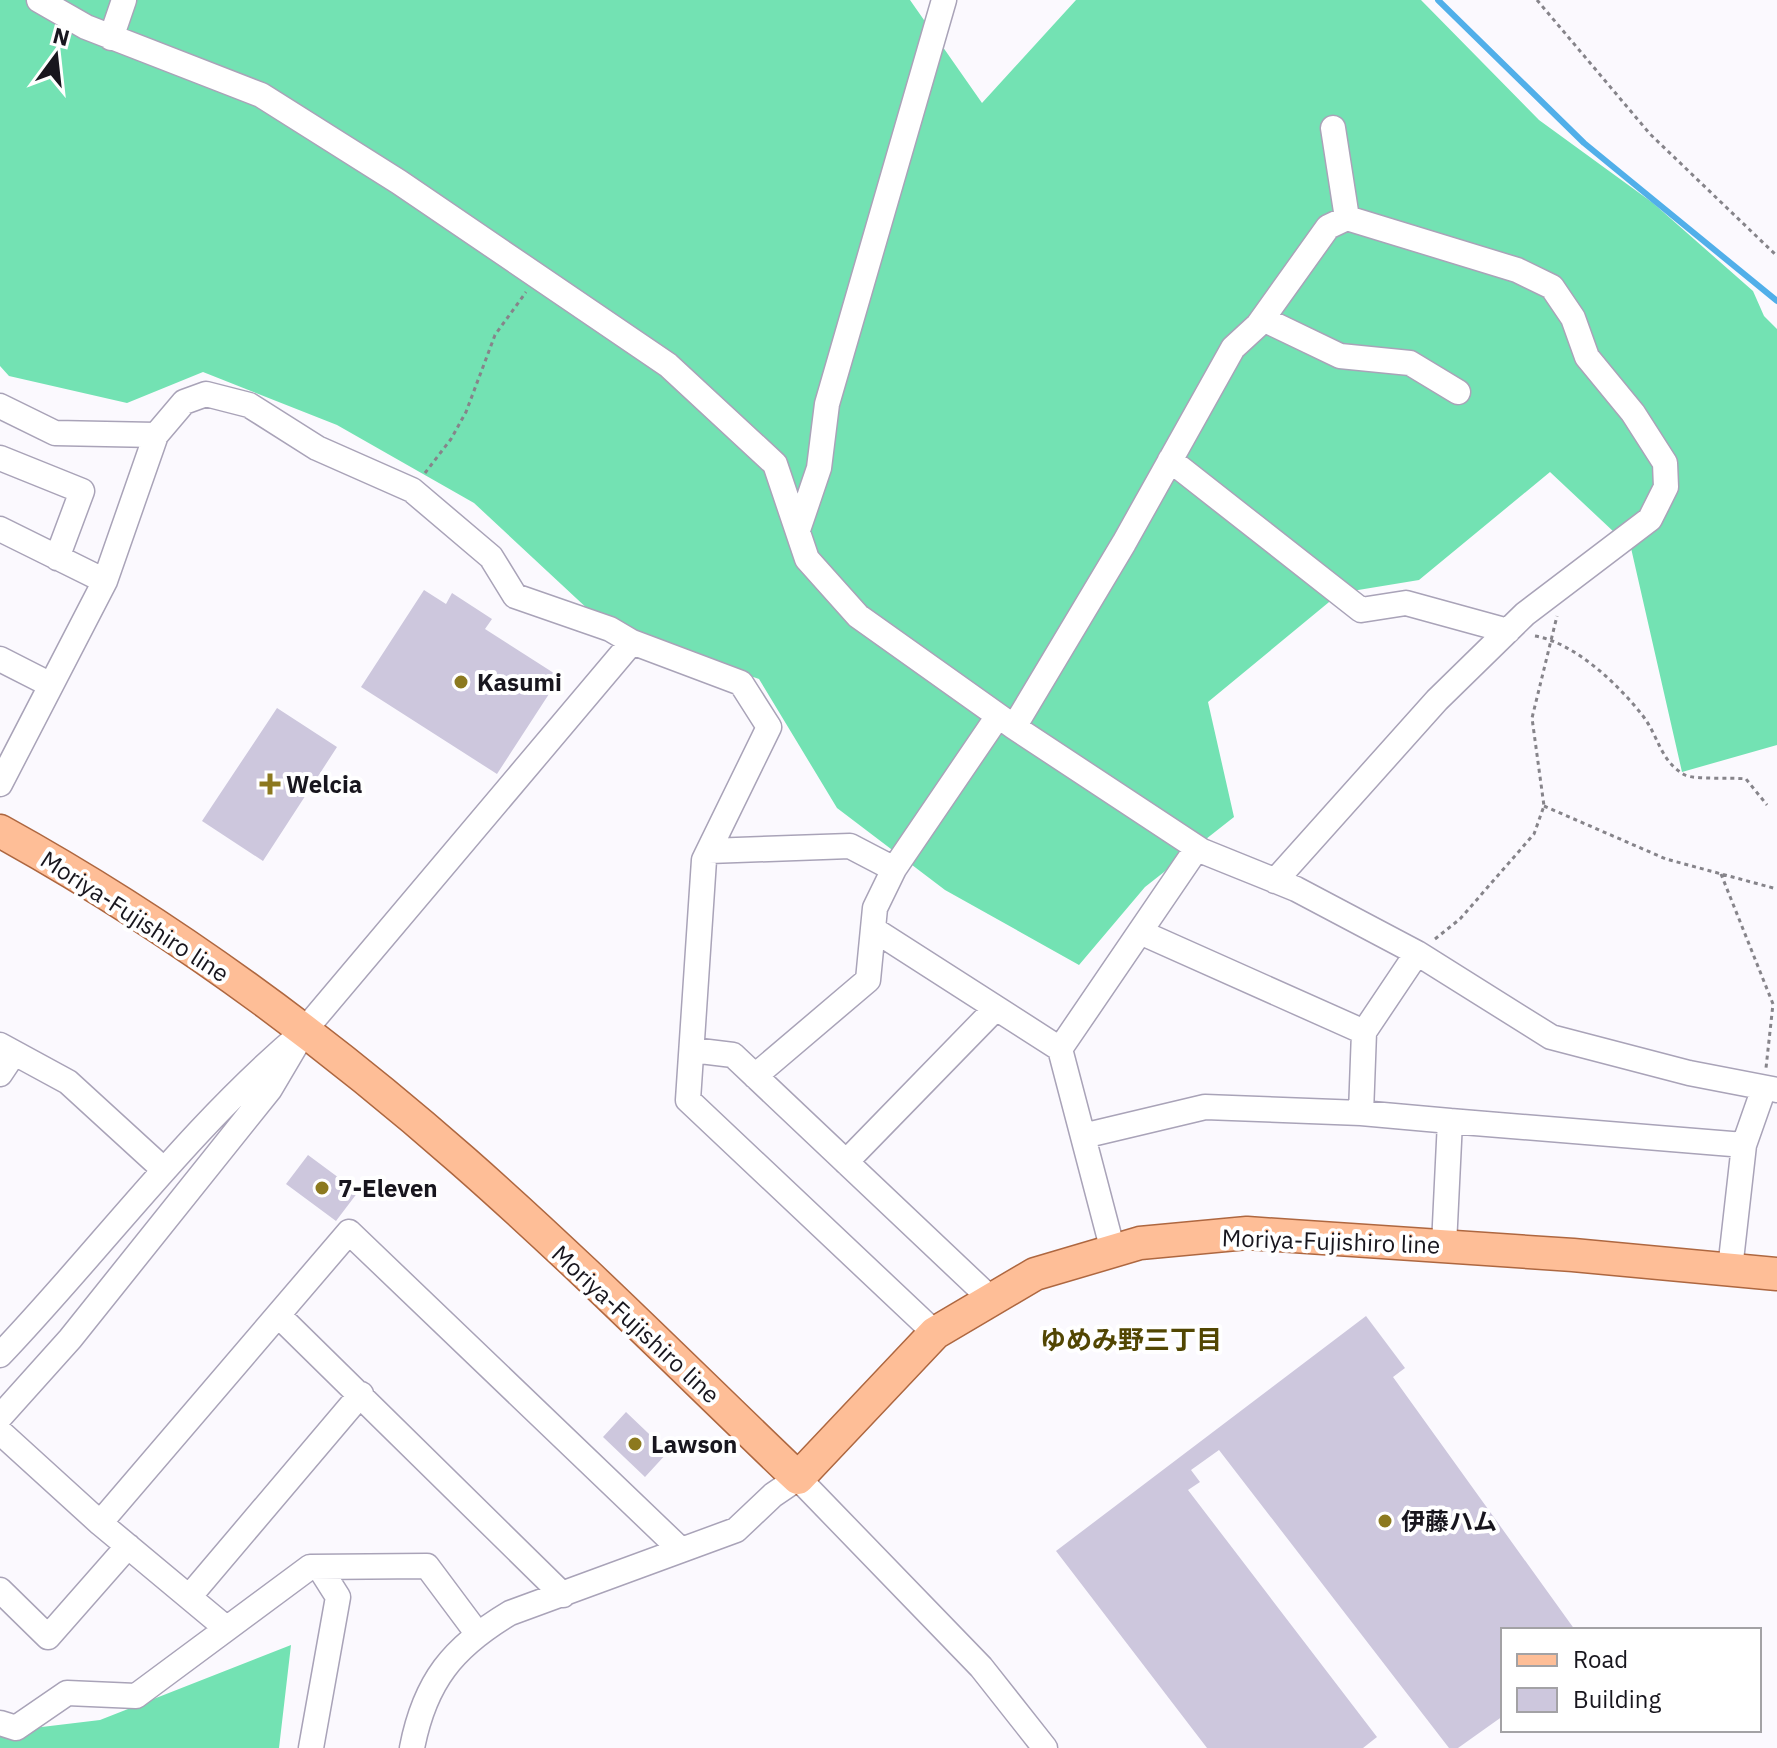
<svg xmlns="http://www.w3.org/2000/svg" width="1777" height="1748" viewBox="0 0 1777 1748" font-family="'IBM Plex Sans','Noto Sans JP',sans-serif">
<rect width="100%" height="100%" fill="#fbf9fe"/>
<path fill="#73e2b3" d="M0 0H910L982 103 1076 0H1421L1539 120 1653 203 1753 291 1764 316 1777 329V745L1682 772 1631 548 1550 472 1419 580 1340 593 1208 702 1234 817 1145 887 1079 965 945 890 837 808 759 679 605 625 474 503 337 425 203 372 127 403 9 376 0 366Z
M291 1645 279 1748H0V1732L100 1720Z"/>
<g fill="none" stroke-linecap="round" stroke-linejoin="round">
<path stroke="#51afe9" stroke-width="6" d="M1438 0 1584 143 1777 301"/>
</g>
<path fill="#cdc7dd" d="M424 590 446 604 452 593 492 619 485 629 560 677 497 774 361 687Z
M277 708 337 747 263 861 202 821Z
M308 1155 358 1192 336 1221 286 1184Z
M1366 1316 1405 1368 1393 1377 1575 1630H1503V1716L1458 1748H1449L1219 1450 1191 1470 1200 1482 1188 1490 1377 1737 1363 1748H1207L1056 1551Z
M626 1412 668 1452 645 1477 603 1437Z"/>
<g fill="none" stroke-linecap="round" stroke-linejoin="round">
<defs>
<path id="minor" d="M39 0 86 27 261 95 399 182 668 365 775 464 807 559 858 616 1014 727 1202 851 1296 889 1417 953 1551 1037 1689 1073 1777 1090
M111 38 124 0
M1333 128 1347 218
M1263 319 1340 356 1410 363 1458 392
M0 406 55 433 156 435 184 402 206 394 249 405 317 448 412 490 491 557 515 596 610 629 632 642 741 683 769 727 704 860 688 1100 935 1333
M0 458 82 491 57 558
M1170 460 1361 610 1406 603 1508 631
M0 529 105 581
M798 530 819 468 827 404 944 0
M0 659 51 685
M1014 727 1124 543 1233 348 1258 325 1328 227 1347 218 1517 270 1552 287 1573 318 1587 357 1633 413 1665 463 1666 487 1650 519 1525 614 1437 700 1275 881
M0 784 105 581 156 435
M709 851 850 846 894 869
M873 929 1060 1049 1113 1251
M1140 932 1364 1032
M1417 953 1364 1032 1361 1113 1450 1121 1444 1245
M0 1045 68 1082 162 1168
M1060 1049 1197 848
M692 1050 733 1055 992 1300
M0 1074 14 1053
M755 1076 868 980 875 908 894 869 998 716
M1450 1121 1744 1145
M1083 1136 1205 1107 1361 1113
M846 1162 996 1008
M1730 1269 1744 1145 1764 1088
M278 1315 563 1595
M0 1355C102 1248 189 1128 303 1032L632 642
M0 1417 70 1339 270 1089 296 1045
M0 1432 100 1523 226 1628
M100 1523 349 1232 681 1550
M0 1590 48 1637 128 1546
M189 1597 361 1394
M0 1723 16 1728 67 1693 136 1696 310 1567 427 1566 477 1633
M311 1748 338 1597 319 1567
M412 1748C425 1681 453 1647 510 1613L736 1530 773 1495 798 1478 981 1667 1045 1748"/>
<path id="major" d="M0 831C165 922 322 1037 463 1161 579 1263 687 1372 798 1478L935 1333 1035 1274 1140 1243 1247 1233 1573 1255 1777 1274"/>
</defs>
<use href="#minor" stroke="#a9a3b8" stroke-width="27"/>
<use href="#major" stroke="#ae6740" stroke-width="35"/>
<path stroke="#86848a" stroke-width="3" stroke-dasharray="4 4" stroke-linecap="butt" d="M1537 0 1650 134 1777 256
M425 473 451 439 466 412 495 335 526 292
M1535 636C1575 643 1618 684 1643 716 1659 737 1660 761 1685 775 1694 780 1732 777 1746 779L1767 805
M1544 806 1666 859 1777 889
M1721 874 1773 1004 1766 1068
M1435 939 1460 919 1534 834 1544 806 1532 718 1557 616"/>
<use href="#minor" stroke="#fff" stroke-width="24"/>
<use href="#major" stroke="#febe97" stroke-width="32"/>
</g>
<g fill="#8c791f" stroke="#fff" stroke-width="3">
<circle cx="461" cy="682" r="8"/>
<path d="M266 772h8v8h8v8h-8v8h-8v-8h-8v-8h8z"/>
<circle cx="322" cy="1188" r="8"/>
<circle cx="635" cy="1444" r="8"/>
<circle cx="1385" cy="1521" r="8"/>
</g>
<g text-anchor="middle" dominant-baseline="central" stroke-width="8" stroke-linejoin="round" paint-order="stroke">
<g font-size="24" font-weight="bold" fill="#18161e" stroke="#fff" text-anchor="start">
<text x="477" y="682">Kasumi</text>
<text x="286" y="784">Welcia</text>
<text x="338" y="1188">7-Eleven</text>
<text x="651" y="1444">Lawson</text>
<text x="1401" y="1521">伊藤ハム</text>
</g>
<g font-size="24" fill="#18161e" stroke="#fff">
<text transform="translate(135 916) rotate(33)">Moriya-Fujishiro line</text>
<text transform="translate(1331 1241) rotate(2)">Moriya-Fujishiro line</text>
<text transform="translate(636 1324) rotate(43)">Moriya-Fujishiro line</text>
</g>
<g font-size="26" font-weight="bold" fill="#524602" stroke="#fff">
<text x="1131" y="1339">ゆめみ野三丁目</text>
</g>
</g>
<rect x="1501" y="1628" width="260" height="104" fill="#ffffff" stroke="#a3a2a5" stroke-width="2"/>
<rect x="1517" y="1654" width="40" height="12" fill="#febe97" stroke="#a3a2a5" stroke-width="2"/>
<text x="1573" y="1668" font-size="24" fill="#18161e">Road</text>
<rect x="1517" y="1688" width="40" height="24" fill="#cdc7dd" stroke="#a3a2a5" stroke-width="2"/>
<text x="1573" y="1708" font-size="24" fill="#18161e">Building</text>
<g transform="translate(56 56) rotate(15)" stroke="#ffffff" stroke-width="6" paint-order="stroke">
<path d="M0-6L14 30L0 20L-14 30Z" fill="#18161e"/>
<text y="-12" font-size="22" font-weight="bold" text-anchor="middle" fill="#18161e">N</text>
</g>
</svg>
